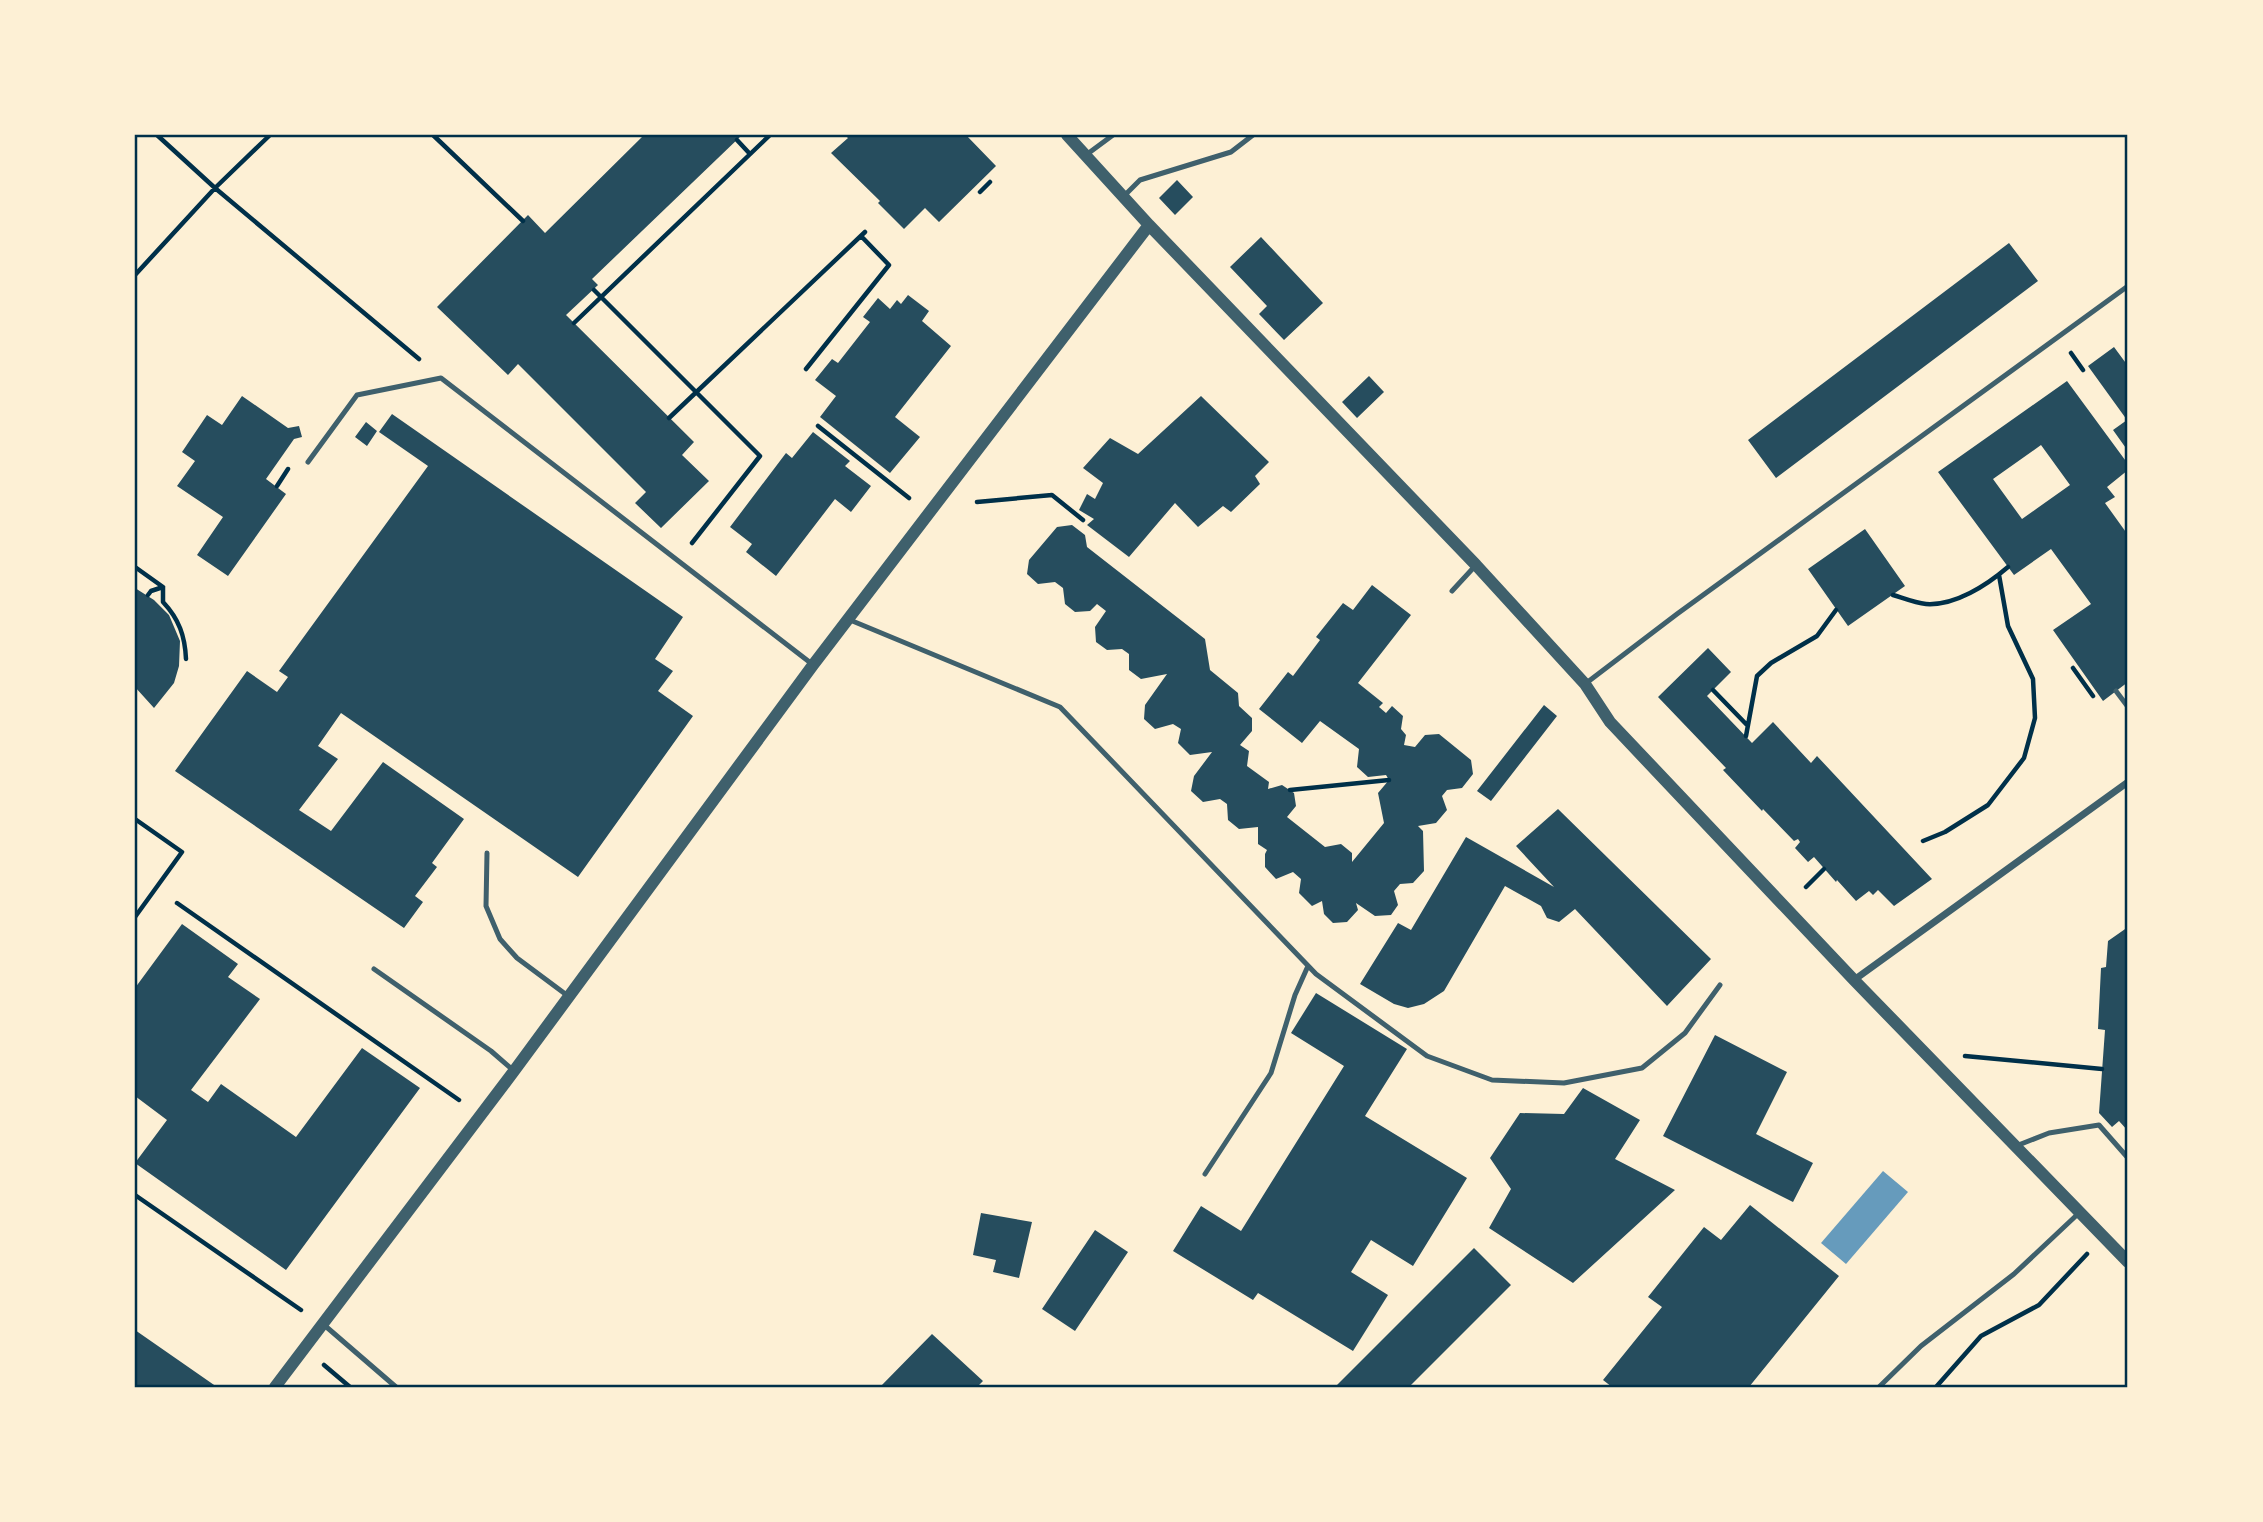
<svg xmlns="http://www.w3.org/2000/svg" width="2263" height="1522" viewBox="0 0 2263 1522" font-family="'Archivo Narrow',sans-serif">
<rect width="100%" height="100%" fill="#fdf0d5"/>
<path fill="#669bbc" d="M1883 1171 1908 1192 1846 1264 1821 1243Z"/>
<path fill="#264d5e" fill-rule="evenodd" d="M644 135H742L592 279 598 285 566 315 694 442 682 455 709 481 661 528 635 503 646 492 518 364 508 375 437 307 528 215 545 233Z
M845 135H966L996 166 939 222 925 208 904 229 878 203 880 201 831 153 848 138Z
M1177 180 1193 197 1175 215 1159 198Z
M1261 237 1323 303 1284 340 1259 314 1267 306 1230 267Z
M2009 243 2038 281 1776 478 1748 440Z
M908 295 929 311 922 321 951 346 895 417 920 437 890 473 820 417 836 396 815 380 832 359 838 363 870 322 863 317 878 298 890 309 897 300 901 304Z
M2114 347 2128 366V451L2113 430 2127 420 2088 366Z
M1369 376 1384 392 1357 418 1342 402Z
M2067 381 2128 464V470L2107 487 2115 497 2105 503 2128 535V682L2103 701 2053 630 2091 604 2051 549 2014 575 1938 472ZM2041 445 2070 485 2022 519 1993 479Z
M242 396 288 428 299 426 302 437 294 439 266 479 286 494 228 576 197 555 223 517 177 486 195 461 182 452 207 415 222 425Z
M1201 396 1269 462 1255 476 1260 484 1231 512 1223 506 1198 527 1175 503 1129 557 1087 525 1094 519 1079 510 1087 494 1095 499 1103 483 1083 468 1110 438 1138 454Z
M392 414 683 617 655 659 673 671 658 691 693 716 578 877 341 713 318 746 338 759 299 810 331 831 383 762 464 819 432 863 437 867 415 896 423 902 404 928 175 771 247 671 277 692 288 677 279 671 428 466 379 432Z
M366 422 377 431 367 446 355 437Z
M813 432 850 461 845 466 871 486 851 512 835 499 776 576 746 552 752 544 730 527 786 453 792 458Z
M1072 525 1085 535 1087 547 1205 639 1210 670 1238 693 1239 706 1252 718V731L1240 745 1249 751 1247 766 1269 782 1268 789 1282 785 1294 793 1296 806 1287 817 1325 847 1341 844 1352 853V862L1384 823 1378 793 1389 780 1386 775 1368 777 1357 767 1359 749 1320 721 1302 743 1259 709 1288 672 1293 676 1320 640 1316 637 1343 603 1353 610 1372 585 1411 615 1358 683 1383 703 1379 707 1386 713 1392 706 1403 716 1401 729 1406 735 1404 745 1415 747 1425 735 1439 734 1471 760 1473 774 1462 788 1447 790 1442 796 1447 810 1436 823 1418 826 1423 831 1424 871 1413 883 1400 884 1394 891 1398 905 1391 915 1375 916 1356 903 1358 910 1347 922 1333 923 1324 914 1322 901 1312 906 1299 893 1301 879 1293 872 1276 879 1265 867V854L1267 850 1258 844V827L1239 829 1228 820 1227 804 1220 799 1203 802 1191 791 1194 776 1212 752 1190 755 1178 743 1181 729 1173 724 1155 729 1144 719 1145 705 1167 674 1141 679 1129 670V654L1122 649 1107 650 1096 642 1095 627 1106 611 1097 604 1090 611 1075 612 1065 604 1063 588 1055 582 1038 584 1027 574 1029 560 1057 527Z
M1865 529 1905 586 1848 626 1808 569Z
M135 588 154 600 169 615 180 641 179 666 174 683 154 708 135 687Z
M1708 648 1731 672 1707 696 1752 743 1773 722 1811 763 1817 756 1932 879 1894 906 1878 890 1873 895 1869 891 1856 901 1837 880 1836 882 1814 857 1808 862 1795 848 1800 842 1798 839 1794 841 1763 809 1762 811 1723 770 1726 768 1658 697Z
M1544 705 1557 716 1491 801 1477 791Z
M1558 809 1711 959 1667 1006 1575 909 1559 922 1547 918 1541 906 1505 886 1444 991 1424 1004 1408 1008 1394 1004 1360 984 1398 923 1411 930 1466 837 1554 887 1516 846Z
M182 924 238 964 228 977 260 999 191 1090 208 1102 221 1084 296 1137 362 1048 420 1088 286 1270 135 1163 167 1120 135 1096V988Z
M2128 927V1131L2119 1121 2112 1127 2099 1113 2105 1030 2098 1029 2101 968 2106 967 2108 941Z
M1316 993 1407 1049 1365 1116 1467 1178 1413 1266 1371 1240 1351 1272 1388 1295 1353 1351 1258 1293 1253 1300 1173 1251 1201 1206 1241 1231 1344 1066 1291 1033Z
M1715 1035 1787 1072 1756 1134 1813 1163 1793 1202 1663 1136Z
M1583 1088 1640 1120 1615 1159 1675 1190 1573 1283 1489 1228 1511 1189 1490 1158 1520 1113 1564 1114Z
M1750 1205 1839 1276 1749 1387H1612L1603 1380 1662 1307 1648 1297 1704 1227 1721 1240Z
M981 1213 1032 1222 1019 1278 993 1272 996 1260 973 1255Z
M1095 1230 1128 1252 1075 1331 1042 1309Z
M1474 1248 1511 1285 1409 1387H1335Z
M135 1330 217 1387H135Z
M932 1334 983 1381 977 1387H880Z"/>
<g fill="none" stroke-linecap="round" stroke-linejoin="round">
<path stroke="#003049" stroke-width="4.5" d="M157 135 215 188 419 359
M433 135 523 221
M737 140 750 154
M980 192 990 182
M135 275 215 188 270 135
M594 290 760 456 692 543
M574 323 770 135
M2071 353 2083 370
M806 369 889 265 861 236
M669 418 865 232
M818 426 909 498
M277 486 288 469
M977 502 1052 495 1083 520
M135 567 163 587
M148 595 151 591 163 587V602C179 619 185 636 186 659
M1893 595C1903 598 1915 603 1926 604 1955 606 1987 585 2008 567
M2073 668 2093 696
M1713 690 1747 725
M1746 736 1757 676 1771 663 1817 636 1836 610
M1290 790 1389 780
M135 819 182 852 135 917
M1923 841 1945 832 1988 805 2024 758 2035 718 2033 679 2008 626 1999 575
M1806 887 1824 869
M177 903 459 1100
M1965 1056 2102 1069
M135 1195 301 1310
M324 1365 350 1387
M1936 1387 1981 1336 2039 1305 2087 1254"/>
<path stroke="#3f606c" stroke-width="5" d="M1086 155 1113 135
M1124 196 1140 180 1231 152 1253 135
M308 462 357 395 441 378 812 664
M1452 591 1476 565
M850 620 1060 707 1316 974 1427 1056 1492 1080 1564 1083 1642 1068 1685 1033 1720 985
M1585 684 1677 614 2128 286
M2116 691 2128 707
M487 853 486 906 500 939 517 958 568 996
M374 969 491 1051 514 1071
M2016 1146 2049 1133 2099 1125 2128 1158
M1205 1174 1271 1073 1295 995 1308 966
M323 1324 396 1387
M1879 1387 1921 1346 2014 1274 2080 1212"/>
<path stroke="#3f606c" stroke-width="7" d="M1854 980 2128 782"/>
<path stroke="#3f606c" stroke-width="12" d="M1067 135 1149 225 1476 565 1585 684 1610 722 1854 980 2128 1262
M275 1387 514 1071 813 665 1149 225"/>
</g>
<rect width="2263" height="1522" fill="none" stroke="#fdf0d5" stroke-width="273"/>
<rect x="136" y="136" width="1990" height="1250" fill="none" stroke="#003049" stroke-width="2.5"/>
</svg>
